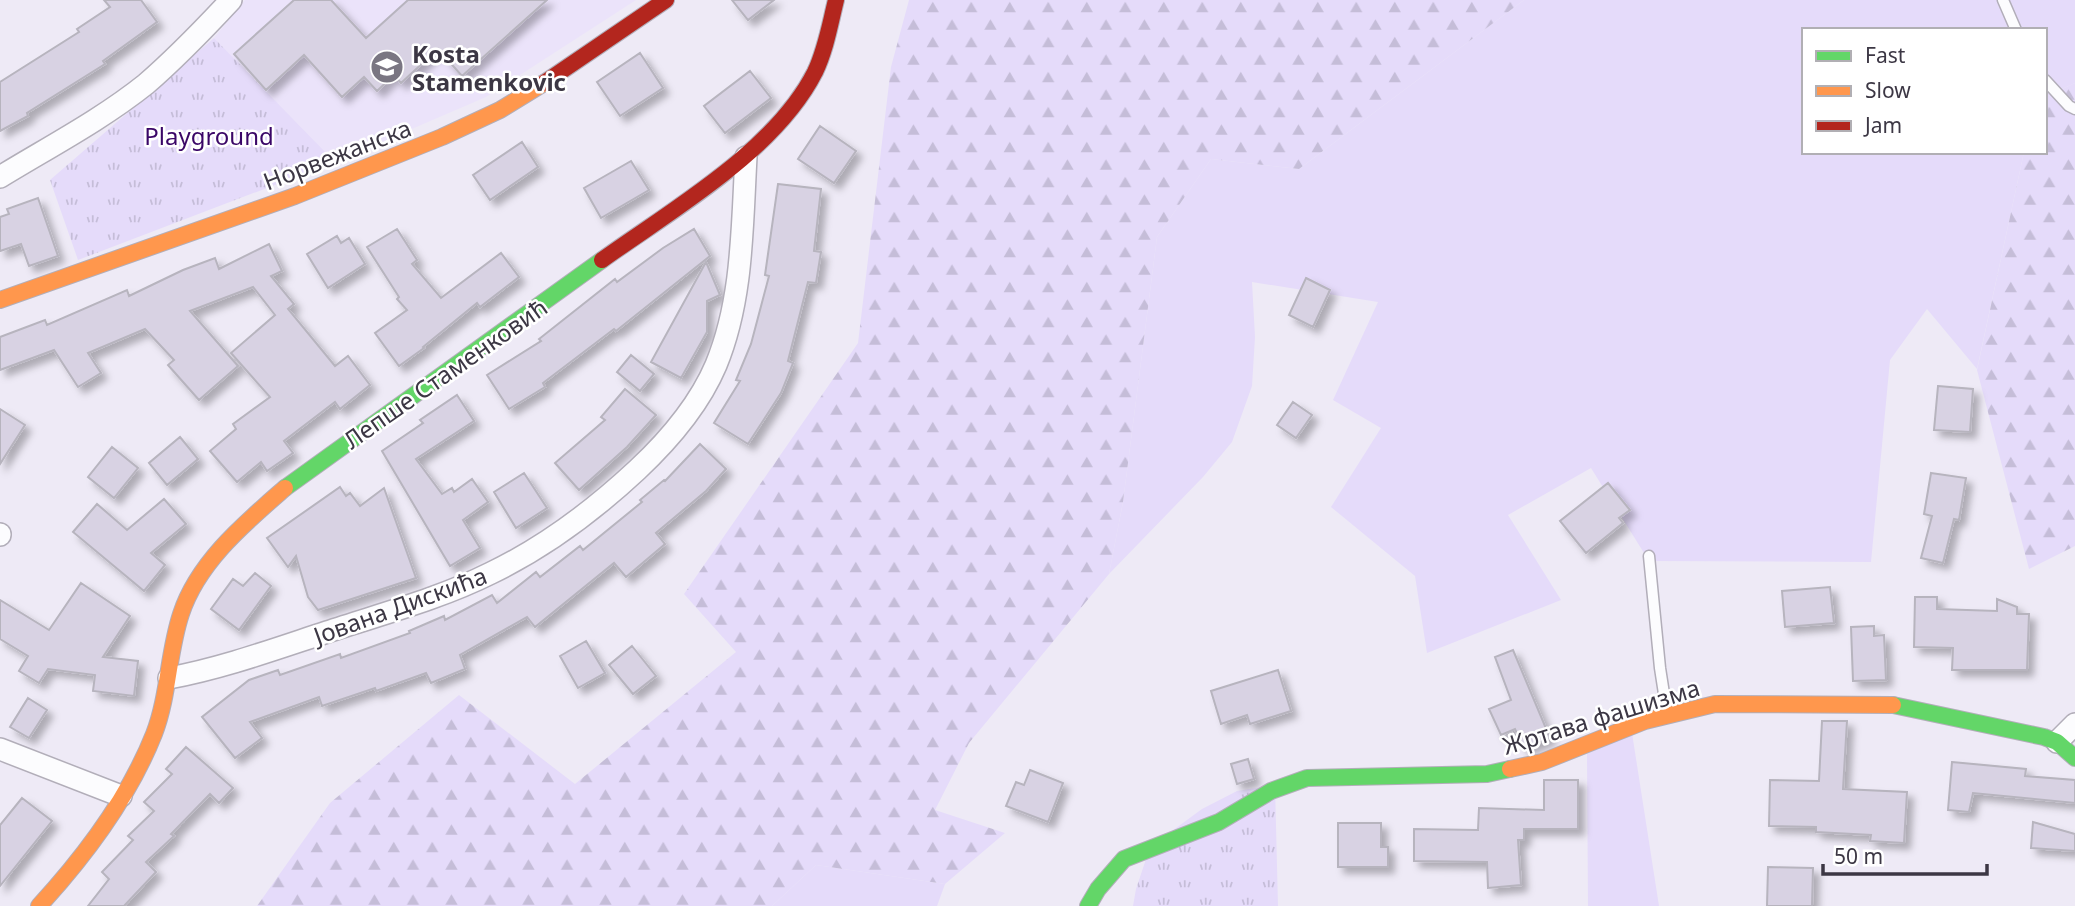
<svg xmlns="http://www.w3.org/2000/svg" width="2075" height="906" viewBox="0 0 2075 906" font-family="'Noto Sans',sans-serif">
<defs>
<pattern id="forest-firs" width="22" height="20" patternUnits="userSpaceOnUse" patternTransform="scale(1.75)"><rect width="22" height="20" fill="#e5dbfa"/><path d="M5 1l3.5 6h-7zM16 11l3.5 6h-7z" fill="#c5bdd8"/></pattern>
<pattern id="park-tufts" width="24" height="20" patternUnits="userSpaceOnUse" patternTransform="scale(1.75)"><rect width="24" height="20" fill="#e5dbfa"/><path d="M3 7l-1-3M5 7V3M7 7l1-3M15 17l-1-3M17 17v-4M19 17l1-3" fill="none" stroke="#c5bdd8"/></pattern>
<filter id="shadow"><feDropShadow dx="6" dy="6" stdDeviation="3.5" flood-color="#0004"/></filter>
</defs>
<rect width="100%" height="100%" fill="#eeeaf6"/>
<path fill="#ebe3fa" d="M245 0H636L486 97 335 162 214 38Z"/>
<path fill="#e5dbfa" d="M1524 0H2075V83L2045 97V30H1804V152H2024L1977 369 1927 309 1890 360 1871 562 1649 561 1591 468 1508 515 1561 600 1427 653 1415 576 1331 507 1381 428 1333 400 1378 302 1252 282 1255 337 1252 386 1232 442 1203 477 1109 574 1123 502 1157 237 1211 159 1299 169Z
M1632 733 1659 906H1588L1587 754Z
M816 865 945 884 937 906H772Z"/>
<path fill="url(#forest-firs)" d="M909 0H1524L1299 169 1211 159 1157 237 1123 502 1109 574 969 743 935 810 1005 833 945 884 816 865 772 906H257L330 803 459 695 575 784 736 652 684 594 858 343 891 67Z
M2075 83V546L2029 569 1977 370 2024 152H2045V97Z"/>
<path fill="url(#park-tufts)" d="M214 38 335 162 78 260 50 180Z
M1275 785 1278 906H1133L1136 889 1150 847 1202 809 1237 791Z"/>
<path fill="#d8d2e3" stroke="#b7b4be" stroke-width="2" filter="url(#shadow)" d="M104 0H141L157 22 103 61 105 64 27 113 28 116 0 131V82L79 32 77 29 110 7Z
M294 0H331L366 38 408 0H547L462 76 438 49 401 83 394 75 377 91 364 77 342 97 304 55 266 90 234 54Z
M732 0H774L748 20Z
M640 53 663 88 620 116 597 82Z
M750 71 771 98 725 133 704 106Z
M820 126 856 151 834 183 798 159Z
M522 142 538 167 490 200 473 175Z
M631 161 649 190 601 218 584 188Z
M778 184 821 189 814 251 821 252 816 283 808 282 788 361 793 363 781 393 748 444 714 423 740 381 736 380 751 344 769 276 765 275Z
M38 198 58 256 29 266 21 244 0 251V217L9 214 7 209Z
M397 229 417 260 412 264 441 298 501 253 519 277 480 307 477 303 423 347 424 348 399 366 375 333 407 310 397 299 399 297 367 247Z
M694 229 710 256 616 331 614 329 543 383 545 387 509 409 487 375 541 341 539 339 615 279 617 282 663 248Z
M337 236 341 243 349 238 365 264 328 288 307 254Z
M269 244 282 271 271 276 294 304 288 309 335 366 348 356 370 385 340 409 335 402 284 441 293 453 267 471 261 462 237 482 210 451 236 429 233 424 270 397 231 353 275 315 253 287 190 311 238 366 199 400 168 365 174 360 145 329 88 353 101 373 78 387 54 350 0 370V337L45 320 47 325 127 290 129 296 183 270 215 258 219 269Z
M706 262 720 295 707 301V332L681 378 651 362Z
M1306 278 1330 290 1313 327 1289 315Z
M631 355 654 374 640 391 617 372Z
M1938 386 1973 389 1970 432 1934 430Z
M625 389 656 415 627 447 579 490 555 463 605 420 601 417Z
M457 395 474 421 416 459 442 494 452 488 454 492 472 479 488 502 463 520 480 548 450 566 382 451 423 423 420 420Z
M1293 402 1312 415 1296 438 1277 425Z
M0 409 25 425 0 464Z
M180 437 198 459 167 485 149 463Z
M700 444 726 469 706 491 656 533 665 544 626 577 614 563 535 627 527 617 460 655 465 669 431 683 426 673 376 691 375 688 322 706 319 697 250 722 262 738 235 758 202 717 249 680 278 670 280 675 340 654 341 658 410 633 409 631 444 616 445 620 492 595 497 603 536 572 540 577 580 546 583 550 642 502 640 500 664 480 665 481Z
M112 447 138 468 114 498 88 477Z
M524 473 547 508 516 528 494 492Z
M1931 473 1966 478 1959 520 1954 519 1943 563 1921 558 1932 516 1924 514Z
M1608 483 1630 510 1619 518 1623 523 1586 553 1560 521Z
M340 487 346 496 350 493 360 506 384 488 416 578 318 610 308 597 296 556 288 567 267 538Z
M164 499 186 524 151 553 165 565 144 591 73 532 97 504 127 530Z
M255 573 271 586 239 630 211 609 233 579 243 586Z
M81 583 130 616 103 657 138 661 134 696 93 691 95 675 48 669 39 683 19 671 28 656 0 639V600L49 630Z
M1830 587 1834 623 1785 627 1782 591Z
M1915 597H1937V609L1997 611V599L2017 607V614H2029L2027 670H1952L1953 648 1914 647Z
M1874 626V636L1884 635 1886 680 1853 681 1851 627Z
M586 641 605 673 578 688 560 656Z
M632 646 656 676 633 694 609 665Z
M1513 650 1550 738 1524 749 1515 729 1501 735 1489 709 1511 700 1495 657Z
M1278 670 1291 711 1250 724 1247 715 1221 724 1211 691Z
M28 698 47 710 29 738 10 727Z
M1822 721H1847L1843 789 1907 792 1904 843 1870 841 1871 835 1816 832V827L1769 826 1770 780 1819 781Z
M186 747 233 788 219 803 210 794 171 834 174 836 146 862 156 872 124 906H88L109 879 102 872 133 840 128 836 154 811 144 802 172 774 166 769Z
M1248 759 1254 779 1237 784 1231 764Z
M1952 762 2026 769 2025 776 2075 780V803L1973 793 1969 812 1948 810Z
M1030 770 1063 783 1048 822 1006 806 1016 782 1024 785Z
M1544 780H1578V829H1524V840H1518L1521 885 1488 888 1487 862 1414 861V829L1478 830 1479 808 1544 810Z
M22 798 52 821 0 886V825Z
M2033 822 2075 834V851L2031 848Z
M1338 823H1381V847H1388V867H1338Z
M1768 867 1813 868 1812 906H1767Z"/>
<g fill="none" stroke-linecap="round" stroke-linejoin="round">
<defs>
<path id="lane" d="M2003 0 2016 30
M2045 80 2069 106 2075 109
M1649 556 1660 668 1667 713"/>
<path id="street" d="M0 177C49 147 101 120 146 84 176 58 204 29 231 0
M0 535V534
M169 678C223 668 275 649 327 632 381 614 439 599 491 573 545 547 593 511 637 470 668 441 699 405 716 365 743 300 742 227 746 157
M2057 742 2075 724
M0 749 121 796"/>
<path id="fast" d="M285 488 602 260
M1893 705 2044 737 2057 742 2075 758
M1088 906 1098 889 1124 859 1219 822 1271 791 1307 778 1487 774 1510 769"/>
<path id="slow" d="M0 300 295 196 442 137 500 110 544 83
M1510 769 1542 762 1645 721 1715 704 1893 705
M39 906C85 856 129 797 154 734 169 695 168 653 181 614 198 562 245 523 285 488"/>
<path id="jam" d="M544 83 666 0
M602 260C673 209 775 151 815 72 826 49 830 24 836 0"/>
</defs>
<use href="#lane" stroke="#b2aeb9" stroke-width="13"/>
<use href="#street" stroke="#b2aeb9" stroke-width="24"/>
<use href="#fast" stroke="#b2aeb9" stroke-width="18"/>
<use href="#slow" stroke="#b2aeb9" stroke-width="18"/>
<use href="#jam" stroke="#b2aeb9" stroke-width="18"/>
<use href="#lane" stroke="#fcfcfe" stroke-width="10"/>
<use href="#street" stroke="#fcfcfe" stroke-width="21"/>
<use href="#fast" stroke="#63d668" stroke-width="16"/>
<use href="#slow" stroke="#ff974d" stroke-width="16"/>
<use href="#jam" stroke="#b3261e" stroke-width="16"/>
</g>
<defs>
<symbol id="school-disc" viewBox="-11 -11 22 22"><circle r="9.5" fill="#7a7682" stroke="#fff"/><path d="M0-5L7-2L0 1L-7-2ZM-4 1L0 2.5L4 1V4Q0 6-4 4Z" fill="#fff"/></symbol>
</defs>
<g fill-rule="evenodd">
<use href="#school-disc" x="368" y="48" width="38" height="38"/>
</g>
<g text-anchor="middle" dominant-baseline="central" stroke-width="5" stroke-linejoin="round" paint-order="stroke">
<g font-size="24" font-weight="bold" fill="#3c3744" stroke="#fff" text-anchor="start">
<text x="412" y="53">Kosta<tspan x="412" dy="28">Stamenkovic</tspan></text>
</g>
<g font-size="24" fill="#3a0667" stroke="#fff">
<text x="209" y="135">Playground</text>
</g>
<g font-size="24" fill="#3c3744" stroke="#fff">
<text transform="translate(337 154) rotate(-21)">Норвежанска</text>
<text transform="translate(445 373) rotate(-35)">Лепше Стаменковић</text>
<text transform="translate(400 605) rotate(-20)">Јована Дискића</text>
<text transform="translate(1601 716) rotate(-17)">Жртава фашизма</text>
</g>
</g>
<rect x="1802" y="28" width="245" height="126" fill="#ffffff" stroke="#b1afb4" stroke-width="2"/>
<rect x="1816" y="51" width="35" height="10" fill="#63d668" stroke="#b1afb4" stroke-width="2"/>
<text x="1865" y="63" font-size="21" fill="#3c3744">Fast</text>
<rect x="1816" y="86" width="35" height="10" fill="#ff974d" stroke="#b1afb4" stroke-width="2"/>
<text x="1865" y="98" font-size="21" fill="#3c3744">Slow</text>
<rect x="1816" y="121" width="35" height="10" fill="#b3261e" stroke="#b1afb4" stroke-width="2"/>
<text x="1865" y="133" font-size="21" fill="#3c3744">Jam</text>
<path d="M1823 864v10h164v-10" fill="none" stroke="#3c3744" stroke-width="3.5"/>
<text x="1834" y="864" font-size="21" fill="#3c3744" stroke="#ffffff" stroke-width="5" paint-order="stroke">50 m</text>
</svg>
